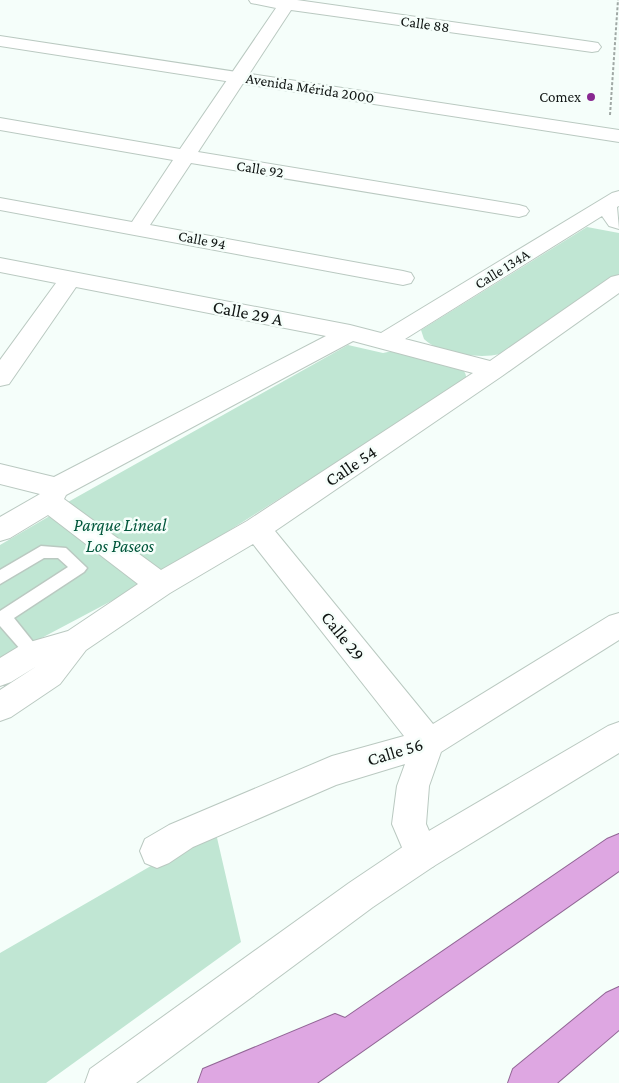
<svg xmlns="http://www.w3.org/2000/svg" width="619" height="1083" viewBox="0 0 619 1083" font-family="'Crimson Pro',serif">
<rect width="100%" height="100%" fill="#f5fefa"/>
<path fill="#c0e6d3" d="M587 227 619 233V274L500 354C480 359 439 354 424 339L421 330Z
M348 345 383 353 393 351 460 366C464 371 468 375 465 381L151 580 0 660V545L60 510 68 502Z
M215 829 241 942 46 1083H0V953Z"/>
<g fill="none" stroke-linecap="round" stroke-linejoin="round">
<defs>
<path id="service" d="M41 546 66 548 87 568 84 572 14 618 42 653 40 658 34 660 28 658 0 626V611L68 567 58 558H44L0 584V570Z"/>
<path id="minor" d="M249 0H297L592 42 598 43 601 47 598 51 592 52 291 10 198 152 519 205 526 207 529 211 526 215 519 217 191 163 150 225 403 271 411 273 414 278 411 283 403 285 0 210V198L132 222 173 160 0 130V118L180 149 276 8 251 3Z
M619 191V206L617 207 619 229 609 226 602 216 405 339 490 361 611 277 619 275V293L502 376 275 531 433 724 609 616 619 613V640L441 752 429 786 426 824 439 854 434 866 422 871 410 866 392 824 397 786 405 764 336 785 193 847 169 863 157 868 145 863 140 851 145 839 169 825 332 756 404 736 253 544 170 593 86 650 60 684 11 717 0 721V690L37 666 11 682 0 686V658L23 644 68 631 138 584 48 515 10 538 0 541V517L40 494 0 484V464L54 477 326 336 76 287 9 384 0 386V360L56 283 0 272V258L350 325 381 333 612 193ZM353 341 473 373 247 521 161 570 64 499 66 495Z"/>
<path id="secondary" d="M0 36 619 130V142L0 46Z
M619 722V753L434 866 373 907 136 1083H85L90 1069 349 883 410 842 608 726Z"/>
<path id="trunk" d="M619 834V871L317 1083H198L203 1069 335 1014 345 1018 607 839Z
M619 987V1030L557 1083H508L513 1069 606 993Z"/>
</defs>
<use href="#service" stroke="#bac9c1" stroke-width="3"/>
<use href="#minor" stroke="#bac9c1" stroke-width="2"/>
<use href="#secondary" stroke="#bac9c1" stroke-width="2"/>
<use href="#trunk" stroke="#916695" stroke-width="2"/>
<path stroke="#a0a8a5" stroke-width="2" stroke-dasharray="3 2" stroke-linecap="butt" d="M610 115 618 0"/>
<use href="#service" fill="#fff" fill-rule="evenodd"/>
<use href="#minor" fill="#fff" fill-rule="evenodd"/>
<use href="#secondary" fill="#fff" fill-rule="evenodd"/>
<use href="#trunk" fill="#dea7e2" fill-rule="evenodd"/>
</g>
<circle fill="#892891" stroke="#f5fefa" stroke-width="2" cx="591" cy="97" r="5"/>
<g text-anchor="middle" dominant-baseline="central" stroke-width="5" stroke-linejoin="round" paint-order="stroke">
<g font-size="15" fill="#101513" stroke="#f5fefa">
<text transform="translate(425 24) rotate(8)">Calle 88</text>
<text transform="translate(310 88) rotate(9)">Avenida Mérida 2000</text>
<text transform="translate(260 169) rotate(9)">Calle 92</text>
<text transform="translate(202 240) rotate(11)">Calle 94</text>
<text transform="translate(502 269) rotate(-32)">Calle 134A</text>
</g>
<g font-size="15" fill="#101513" stroke="#f5fefa" text-anchor="end">
<text x="581" y="97">Comex</text>
</g>
<g font-size="18" fill="#101513" stroke="#f5fefa">
<text transform="translate(248 313) rotate(11)">Calle 29 A</text>
<text transform="translate(351 466) rotate(-34)">Calle 54</text>
<text transform="translate(343 636) rotate(51)">Calle 29</text>
<text transform="translate(395 752) rotate(-17)">Calle 56</text>
</g>
<g font-size="18" font-style="italic" fill="#01563b" stroke="#f5fefa">
<text x="120" y="525">Parque Lineal<tspan x="120" dy="21">Los Paseos</tspan></text>
</g>
</g>
</svg>
